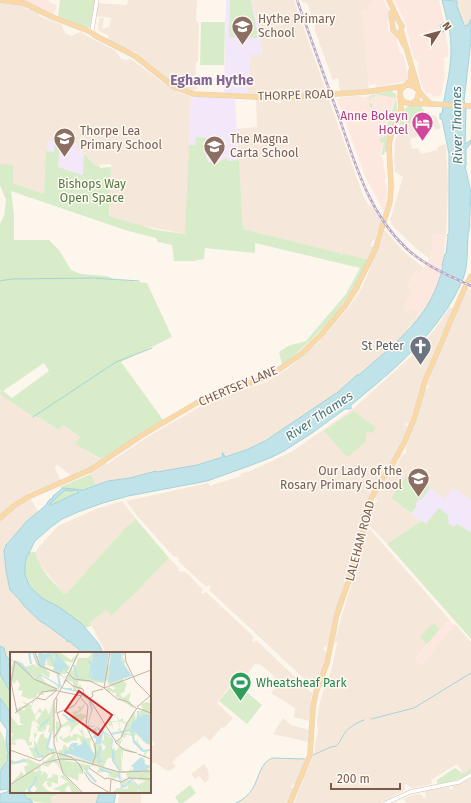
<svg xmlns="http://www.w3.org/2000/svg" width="471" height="803" viewBox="0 0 471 803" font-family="'Fira Sans',sans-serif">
<rect width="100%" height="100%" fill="#fdf6ec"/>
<path fill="#f5e8da" d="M0 0 20 4 27 7 26 9H31L39 13V16L61 24 65 33 71 36 80 32 99 42 116 51 121 59 125 60 131 59 166 85 167 84 175 89 177 92 191 96 186 234 137 225 109 216 111 164 95 165 84 152 77 151 44 194 13 183 4 166 0 164Z
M128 0H197L196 21 199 23 198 62H196L195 83H197V89L193 91 177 86 134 51H131V50H127L108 40 109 36 99 31 98 29 99 18H104L102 29 109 27V30L111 18 96 16 98 3 127 5Z
M252 0H294L326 91 283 96 247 94 250 55H262L261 41Z
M301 0H371L372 3 368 11H363L369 90 340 92 338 78 333 80 315 31V26L307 3 302 2Z
M456 0H471V20L467 26 464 25 457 7Z
M328 97 363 195 369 206 371 205 383 223 380 232H377L375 239 372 242 371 246 372 250 369 260 343 253 342 255H339V253L243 229 237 129 257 127 256 100H269L275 101V103H281V99Z
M432 115 436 116 441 128 436 130 434 126 422 129 423 137 420 138V136L410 139 412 149 418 148 421 154 437 150 439 146 445 144 446 149 448 185 446 236 432 234V251H431L430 259 419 251 402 235 391 224 392 222 390 220 403 177 395 172 394 161 395 142 399 127 400 125 421 120Z
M385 230 402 250 424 268 420 273 415 271 408 287 411 289 410 308 420 311 408 328 409 330 403 337 359 375H357L338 392 304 416 256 446 224 457 223 453V457L216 460 180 468 157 472 156 471 130 478 108 481 96 485 91 474 86 469 71 476 57 464 55 468 61 480 28 493 38 512 13 536 4 548 7 576 10 586 12 590 31 613 41 622 68 640V642L69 641 83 653H11V662L6 656 4 648 0 646V390L3 391 1 394 32 416 38 417 59 430 63 424 80 437 76 444 107 464 149 436 208 402 266 382 287 369 318 343 349 307 361 289 367 276Z
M467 288 471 290V501L454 489 445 499 391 498 421 521 387 544 366 522 371 501 375 503 378 501 374 497 396 466 403 453 405 454 407 451 405 450 417 418 425 388H428L429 385H427L445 337Z
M450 307 454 309 451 317 439 339 419 392 409 424 406 423 405 425 408 426 398 450 388 468 372 485 367 488 369 492 372 490 364 511 358 548 356 552 354 551 351 554 355 557 348 578 343 581 346 584 336 610 327 647 325 646 323 649 326 652 324 664 314 688 209 590 211 588 209 585 206 587 178 561 179 559 177 556 174 557 138 517 126 501 208 483 211 487 212 485 241 476 240 474 253 470 293 451 354 408 365 398 419 349 438 325Z
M122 501 136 519 126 527 67 593 64 594 39 563 36 552 38 548 58 526 96 509Z
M366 526 368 527 449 619 415 658 419 663 422 664 455 624 471 642V768L464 774 457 764 431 780 432 784 412 788 406 784 404 786 405 790 381 803H294L315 751V743L318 731 317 723 319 706 323 692 331 671 337 643 334 642 363 546Z
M169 558 179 568 178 570 181 572 183 571 188 574 203 590 201 592 203 594 206 592 254 637 252 640 254 643 256 640 312 693 309 721 294 717 295 708 271 693 279 683 273 677 274 676 260 664 258 665 256 663 242 680 237 677 217 703 233 718 224 728 222 727 210 741 204 736 176 758 172 763 176 766 170 771 166 770 154 762 150 765V748L155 744 150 737V653H106L90 623 106 610 111 616 144 585V583Z
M283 718 291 725 309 730 308 742 273 734Z
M273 758 296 759 302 758 305 760 295 785 293 784 291 787 294 789 287 803H236L249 794 253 789 264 763Z
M204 764 208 770 209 776 208 780 205 783 199 776 195 779 191 774Z
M471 778V803H407L403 799 413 795 421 794 423 798 426 797 425 791 449 787 450 790 453 789 452 786 460 784Z
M62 792H100L96 803H52L51 799Z
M120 792H141V803H118Z"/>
<path fill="#fde8e0" d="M22 0H49V2L57 5 54 15Z
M371 0H384L389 10 390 20 388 21V30L396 37 400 53H403L409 78 407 81 376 87 375 84 369 85 362 11 368 10V3H371Z
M394 0H439L444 20V24L440 25 441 32H445L448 47V57L443 59 445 62 444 69 445 74 441 95 433 97 430 93 426 94 421 84 417 66 419 64 416 60 414 59 405 22Z
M384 93 396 97 394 101 380 156 382 157V159L384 161 383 166 384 167 386 177 384 181 387 186 386 204 384 213 365 176 337 99H340V97L360 96 363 97H366L370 95Z
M432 234 446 236 444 254H445L440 277 433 297 409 330 408 329 419 311 410 308 407 312 403 310 411 289 408 287 415 271 420 273 428 262 429 258 430 259 431 251 432 250Z
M449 619 454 626 422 664 419 663 415 658Z"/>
<path fill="#f3e8fa" d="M226 0H252L261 41 262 55H250L247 94 224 93Z
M191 96 235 99 243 229 186 234Z
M47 141 73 142 74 144H77L78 151 84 152 83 175 46 162Z
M409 472 445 499 453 488 471 501V559L391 498Z"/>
<path fill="#d8ecc9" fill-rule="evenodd" d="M60 0H95L90 27 85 28 58 16Z
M230 0H251L258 38 229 37Z
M201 22H225L224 65H200Z
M391 91 396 94 397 110 388 133V134L390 129 391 130 388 145H386H388L387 151H386L383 155H381L384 143 379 141 380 138 384 137 396 98 375 94 374 98 371 97 369 103 373 104 372 107 370 108 369 99 370 96C377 91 383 94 391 91Z
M418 105 423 106 422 107 427 117 421 120 400 125 399 123 403 114 402 113C405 106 410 106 418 105Z
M196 137 207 138 206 157 208 162H219L220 164V161L227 158 228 161 239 160 243 229 340 253V255H342L343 253 369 260 372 250 370 246 374 248C355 295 323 333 283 364H282L279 352 288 346 306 341 346 294 360 268 255 243V253L205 248 204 259 194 261H174L172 245 158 242 156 238 125 230 11 191 14 214V240H49L59 250 71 270 81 274 107 276 114 279 147 283 172 337 121 362 163 420 101 459 75 444 80 437 63 425 59 430 38 417 32 416 0 394 2 391 0 390V224L4 216 6 200 0 185V164L13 165V183L44 194 46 151 54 152 55 142H60L58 167 83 175 84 153 95 165 100 166V168L111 167 109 216 156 230 185 234 189 145H195ZM44 363 49 371 12 398 3 391Z
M354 411 376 428 372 433 368 432 366 434V441L349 456H346L324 431Z
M409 472 430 488 421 500 419 499 415 504 417 506 411 513 391 498Z
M91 474 96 485 81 490 63 488 61 489 60 487Z
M65 490C68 490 77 490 79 492L51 505H49Z
M439 508 449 516 447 518 449 520 448 523 454 527 457 524 470 532 471 531V639L387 544 421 521 426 524Z
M136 519 169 558 144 583V585L111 616 106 610 90 623 91 626 85 628 59 607 41 598 31 588 25 575V564L27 555 30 552H36C38 569 54 582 64 594L67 593 126 527Z
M433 623 440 629 427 644 420 637Z
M0 674 11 693V713L0 698Z
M235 682 262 705 247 724 219 701Z
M0 730C8 747 12 755 0 771Z
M455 768C464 773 461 776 471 768V772C461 780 449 782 437 784V780Z
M190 785 196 793 183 803H179L175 797Z
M23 792H62L51 798 52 803C40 803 28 803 23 792Z"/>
<path fill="#bfe3e8" stroke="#a5d3da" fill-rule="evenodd" d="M442 0 457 1V6L464 25 465 26 468 25 471 19V41L464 100 466 108 465 144 471 140V143L466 149V166H465L471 193 469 232 468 233V237C467 250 468 267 463 279 441 331 394 370 351 405V409H345L312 433 284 451 270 458 249 466 207 481 128 496 103 503 78 512 62 519 51 527 35 541 28 555H27L25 564V575L30 587 42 598 59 607 81 623 99 644 103 653H83L69 641 67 642V640L45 624 41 622 24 606 19 599 10 590 6 571 4 551 6 545 27 521 45 506 50 499H52L53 496 63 488 83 490 108 481 130 478 156 471 157 472 197 465 223 457 222 453H223L225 457 246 450 265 441 338 392 357 375H359C396 342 432 317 443 266L442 265 445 254H446L448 236 447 235 449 234V154L442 119H440V113L441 114H442C446 82 455 61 449 28L446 27 447 31 442 32 440 25 448 24ZM65 490 71 491 76 490 79 492 51 505H49Z
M0 646 4 648 6 656 11 662V693L0 674Z
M0 698 11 713V792H23L26 798 30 799 33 803H0V794L10 791 6 789 0 790V771L7 761 8 753 6 742 7 730 0 720Z
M100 792H116L114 803H96Z"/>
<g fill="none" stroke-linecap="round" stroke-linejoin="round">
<path stroke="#a5d3da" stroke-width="1" d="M0 281 11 279 93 278 139 281
M33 417 116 362 152 348
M371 719 414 708 471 673
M313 755 331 747 336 746C340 743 340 740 343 736 346 729 357 722 364 720
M236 803C243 800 249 795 253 788 259 778 260 762 273 758L305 759"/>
<defs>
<path id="minor" d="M91 32 92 30 97 0
M386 803 410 792 459 782 471 775"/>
<path id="major" d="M0 0 24 3 50 16 91 32 96 36 135 56 174 87 194 94 277 98 365 92 405 86
M389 0C394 10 396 17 402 26L401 30 418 88
M391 13 393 30 400 37 404 45
M406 85 411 80V71
M400 97 404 102 411 104 417 100 419 91
M413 103 471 106
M468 282 471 276
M0 518 15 505 30 496 90 470 144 434 205 398 224 391 257 381 274 373 301 354 320 336 345 306 356 289 375 250 390 202 391 186 389 145 392 131 401 109 400 91 402 88 406 85C418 84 421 97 430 103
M290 803 310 755 313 707 316 692 327 663 337 614 361 546 364 522 367 507 377 487 391 467 404 443 414 419 425 381 465 287"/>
</defs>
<use href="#minor" stroke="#d1beb0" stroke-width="4.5"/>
<use href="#major" stroke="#dad1cd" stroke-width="5.5"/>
<use href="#minor" stroke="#fff" stroke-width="3.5"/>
<use href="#major" stroke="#fbd9a5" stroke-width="4.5"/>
<defs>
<path id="rail" d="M297 0C311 39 325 78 339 117 355 164 369 213 406 248 425 266 448 275 471 286"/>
</defs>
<use href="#rail" stroke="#b9a8c9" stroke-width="2.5"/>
<use href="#rail" stroke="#fffaf3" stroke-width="1" stroke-dasharray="3" stroke-linecap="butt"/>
</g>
<defs>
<symbol id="school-pin" viewBox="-11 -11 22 30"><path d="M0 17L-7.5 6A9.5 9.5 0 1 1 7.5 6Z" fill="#8d6e63" stroke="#fffaf3"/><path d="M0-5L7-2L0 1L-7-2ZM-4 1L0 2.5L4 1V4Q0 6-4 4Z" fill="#fff"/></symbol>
<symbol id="hotel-pin" viewBox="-11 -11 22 30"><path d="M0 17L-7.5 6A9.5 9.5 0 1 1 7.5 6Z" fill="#d1479c" stroke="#fffaf3"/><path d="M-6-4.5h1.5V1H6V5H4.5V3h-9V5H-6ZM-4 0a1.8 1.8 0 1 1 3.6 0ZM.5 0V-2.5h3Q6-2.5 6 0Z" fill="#fff"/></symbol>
<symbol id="church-pin" viewBox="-11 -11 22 30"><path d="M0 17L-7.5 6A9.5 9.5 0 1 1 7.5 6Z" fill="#6b7280" stroke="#fffaf3"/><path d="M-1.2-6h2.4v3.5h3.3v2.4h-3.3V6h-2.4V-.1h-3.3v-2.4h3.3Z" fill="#fff"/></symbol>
<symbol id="stadium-pin" viewBox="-11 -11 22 30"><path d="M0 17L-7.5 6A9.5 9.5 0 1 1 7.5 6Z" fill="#2e9e5b" stroke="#fffaf3"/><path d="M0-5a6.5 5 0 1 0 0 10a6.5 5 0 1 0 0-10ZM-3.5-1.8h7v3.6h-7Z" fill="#fff"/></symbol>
</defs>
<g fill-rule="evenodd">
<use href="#school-pin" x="230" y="14" width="25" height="34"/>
<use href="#hotel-pin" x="410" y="110" width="25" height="34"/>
<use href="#school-pin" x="52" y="126" width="25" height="34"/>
<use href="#school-pin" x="202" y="134" width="25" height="34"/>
<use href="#church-pin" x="408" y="334" width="25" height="34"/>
<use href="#school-pin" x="406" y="466" width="25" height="34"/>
<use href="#stadium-pin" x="228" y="670" width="25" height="34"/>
</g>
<g text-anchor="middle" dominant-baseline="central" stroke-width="3" stroke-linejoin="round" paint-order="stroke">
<g font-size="12" fill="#785e54" stroke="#fffaf3" text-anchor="start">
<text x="258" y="19">Hythe Primary<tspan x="258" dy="14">School</tspan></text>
<text x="80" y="131">Thorpe Lea<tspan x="80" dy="14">Primary School</tspan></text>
<text x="230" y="139">The Magna<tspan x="230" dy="14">Carta School</tspan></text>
<text x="402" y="471" text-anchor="end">Our Lady of the<tspan x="402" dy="14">Rosary Primary School</tspan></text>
</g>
<g font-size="12" fill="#7a5c4d" stroke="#fffaf3">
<text transform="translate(296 95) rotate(-2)">THORPE ROAD</text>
<text transform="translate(238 386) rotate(-23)">CHERTSEY LANE</text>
<text transform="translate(360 541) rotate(-75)">LALEHAM ROAD</text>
</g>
<g font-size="12" fill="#b23c85" stroke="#fffaf3" text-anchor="end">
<text x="408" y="116">Anne Boleyn<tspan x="408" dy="14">Hotel</tspan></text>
</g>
<g font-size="12" fill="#537a41" stroke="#fffaf3">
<text x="92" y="184">Bishops Way<tspan x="92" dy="14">Open Space</tspan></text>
</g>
<g font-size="12" fill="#5b616d" stroke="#fffaf3" text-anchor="end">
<text x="404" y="346">St Peter</text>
</g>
<g font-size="12" fill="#27864d" stroke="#fffaf3" text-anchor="start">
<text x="256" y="683">Wheatsheaf Park</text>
</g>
<g font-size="13" font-style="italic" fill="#437c86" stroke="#fffaf3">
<text transform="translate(457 125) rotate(-91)">River Thames</text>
<text transform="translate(319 416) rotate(-34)">River Thames</text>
</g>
<g font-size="14" font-weight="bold" fill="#846695" stroke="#fffaf3">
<text x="212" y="80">Egham Hythe</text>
</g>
</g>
<g transform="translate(10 652)">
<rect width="141" height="141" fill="#fdf6ec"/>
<path d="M41 0 45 2 46 0H50L61 8 69 0 64 11 54 9 60 15 56 22H51L54 25 56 23 55 26 39 18 36 19 40 20 39 26 32 21 26 27 15 15 24 12 27 16V4L32 6ZM28 6 37 8V13L44 15 43 18 30 13ZM83 0 81 27 99 13 113 9 111 8V0L115 1 112 5 115 7 111 8H115L113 30 117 31 114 40 110 42 113 46 121 40 119 48 124 57 105 44 107 42 95 38 99 35 103 38 106 36 98 32 97 28 93 31 68 29V35L70 32 72 36 66 39 63 38V30L56 28 61 16 64 19 68 6H78ZM0 7 8 10 14 17 11 13 25 27 31 24 35 30 44 35 48 36 46 32 50 35 47 40 33 39 34 43 27 42 26 46 19 47 11 44 13 39 8 38 10 33 8 29 6 28 5 32 0 28V22L3 21 0 16 3 11ZM44 47V65L40 68 44 66V76L37 96 43 98V93L46 103 44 106 46 105 53 122 72 141H62L59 133 55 137 57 141H49L51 139 43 137 58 130 50 125 53 122 47 112 43 110 38 115 32 113 45 108 32 111 34 107V110L42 104V101L33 106H24L19 95 24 96V88L27 92 30 83 34 81V85L38 87 41 81 38 80 40 73H37L35 79 31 77 34 80 26 79 27 83 24 87V80L26 82V79L28 78 26 74 30 75 26 69 32 61 28 60 26 64H25L26 72 24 68 22 70 19 90H22V93L18 94 15 88 9 87 2 89 1 91 5 89 6 93 0 92 3 81H0V85V63L8 73H14L10 71V64L5 57 16 53 12 50 18 51 12 56 13 59 16 57 13 55 20 52 22 54V50L24 49 21 56 25 63 30 56 32 60 36 56 39 63ZM137 50 141 52V63L133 62 122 75 136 91 141 93 136 92 126 82 123 86 126 91 128 86V91L133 98H138L135 105 140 107 133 105 129 103 133 105 135 100 130 98 122 84 117 83 114 86 110 83 113 80 120 82 119 79 122 77 114 80 116 72 109 69 111 79 107 78 110 76 108 69 106 70H102L104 80 102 74 98 73 99 69H108L107 64 109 68 113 66V69L117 71 124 59 126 68 127 62 130 64V59L133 58 131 52ZM76 51 71 59 63 64 71 61 77 64 66 74 71 79 72 76 75 86H82L84 83 78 79 84 77 86 83 80 89 82 101 85 100 83 92H90L93 99 96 95 90 89 94 88V82L101 86 103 106H98L93 116 48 107 49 98H52L54 92 58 96 63 90 62 96 69 99 72 92 68 84 66 90 65 88 56 91 49 86 51 84 53 87 60 83 62 86 63 82H67L74 85 66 74 59 82 61 76 59 73 51 76 47 84 48 91 46 89V69L52 73 59 68H55L64 63 62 60 70 58 67 54 71 55ZM60 95 65 102 76 107 66 101H71L81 110 57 103V100L61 98ZM113 87 109 94 126 100 122 101V109V101L117 99V108V99L113 97V108L111 98 112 119 119 120 121 115V120H127L133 115 134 107 135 112 141 114 138 118 141 119 132 120 137 117 133 118V115L127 120H131H111L104 110 102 97 104 96 106 99 109 94 106 90ZM14 106 16 109 17 106 29 112 32 111 23 119 10 127 0 133 12 119 14 124 16 123 14 115 19 112 14 110 1 113 0 107 6 110ZM48 107 72 109 109 120V125L103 127 98 123 102 119 93 117 95 120 87 121 89 116 83 113 76 119 73 118V122H67L69 123 68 129 57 124 60 129 53 120ZM30 114 31 117H26L32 119 31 124 34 119 38 123 37 127 44 124 42 123V122L48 123V132L41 130 42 134 39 135 36 131 39 130 36 129 32 133 38 139 47 141H24L27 137 24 133 19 137 21 141H19L17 137 20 131 14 141H0V134L23 119 28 120 26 117ZM141 119 139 125H141V141H130L129 132 136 129 129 128V131L128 125 124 128 119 126 115 134 110 131 118 126 116 121H111L112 127 115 126 111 128V120ZM120 128 129 135 128 141H102L107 136 117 137Z" fill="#d8ecc9" fill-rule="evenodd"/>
<path d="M2 0 5 8 12 11 25 27 31 22 54 36H62V38H69L74 44 76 40 75 44 80 48 83 57 78 73 87 75 101 84 103 88 102 97 105 102 104 109 110 117 111 132 115 134 119 128 122 127 130 135V141L129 136 122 128 116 135 109 137 111 135 109 126 105 122 109 123V119L102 109 101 85 93 81 91 92H85L86 87 83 85 86 81 78 79 86 76 88 86 91 81 86 75H77L81 58 78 48 67 40 53 37 32 24 25 27 5 8ZM28 0 35 2 41 0 40 3H43L36 7 35 15 30 14ZM83 0H99L94 30 81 27ZM101 0H111V8L122 24 98 31ZM48 3 58 15 56 20 54 15 51 21 47 17ZM133 62 141 63V93L136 91 123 77V72ZM74 87 85 103 81 110 59 102 54 103V98L59 99V94L67 100 60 93 63 91H68L67 94 72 92ZM131 105 135 108 134 112 140 114 135 119H121L124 116 121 114Z" fill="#bfe3e8"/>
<path fill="none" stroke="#bfe3e8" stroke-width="2" d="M23 0 28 14M42 0 47 3 46 12 50 34M40 4 46 16 44 18M78 9 82 12 79 26M21 12 19 1 23 0M64 13 66 23 69 26M53 62 60 68 65 69M30 75 39 67M122 77 124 90 133 99 141 98M122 77 123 72 129 66 128 59M41 81 37 96 44 99M101 82 121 78M124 89 133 98M25 95 29 104H33M0 109 4 111 16 108M87 110 91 109 88 105 91 93M76 115 77 120 86 130M90 117 102 121M21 141 19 137 25 130 26 124"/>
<path fill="none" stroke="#c5b3a7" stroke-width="1" d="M25 0 30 14 50 22M115 0 116 10 126 30 141 45M5 9 1 30 7 60M5 9 24 27 47 37M57 20 64 27 80 29 94 36 141 18M56 28 63 34 73 37 74 42M56 28 44 49V92L53 121 73 141M54 31 69 0M93 35 107 47 116 49 126 56M94 36 100 0M48 39 72 44M70 45 78 54 76 74 85 93M27 46 32 40 46 38M80 46 83 44 82 40 93 37M80 48 106 90M127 55 140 44M127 56 141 61M5 61 27 46 35 48 47 38M46 61 47 46M47 61 64 54 71 44M44 86 51 74 47 61M0 98 30 109 39 102 46 100M47 101 61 105 69 112 73 120M127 101 114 98 105 90 111 86 117 71 127 56M128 102 141 107M82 113 86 103 85 93M79 116 95 127 98 126 111 130 119 126M74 120 81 130M118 126 141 127M81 130 100 141M0 133 34 111 50 107 68 108 109 120 141 119M100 141 101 127"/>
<path fill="#d62828" fill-opacity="0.15" stroke="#d62828" stroke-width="2" d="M69 39 102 63 88 83 55 59Z"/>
<rect width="141" height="141" fill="none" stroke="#7a5c4d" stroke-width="2"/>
</g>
<g transform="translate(439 32) rotate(54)" stroke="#fffaf3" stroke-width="3" paint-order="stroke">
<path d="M0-3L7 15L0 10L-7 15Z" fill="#7a5c4d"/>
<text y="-6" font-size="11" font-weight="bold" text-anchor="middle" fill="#7a5c4d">N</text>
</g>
<path d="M331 783v6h69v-6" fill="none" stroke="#7a5c4d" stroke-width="2"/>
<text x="337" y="783" font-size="12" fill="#7a5c4d" stroke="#fffaf3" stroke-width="3" paint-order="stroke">200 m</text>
</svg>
